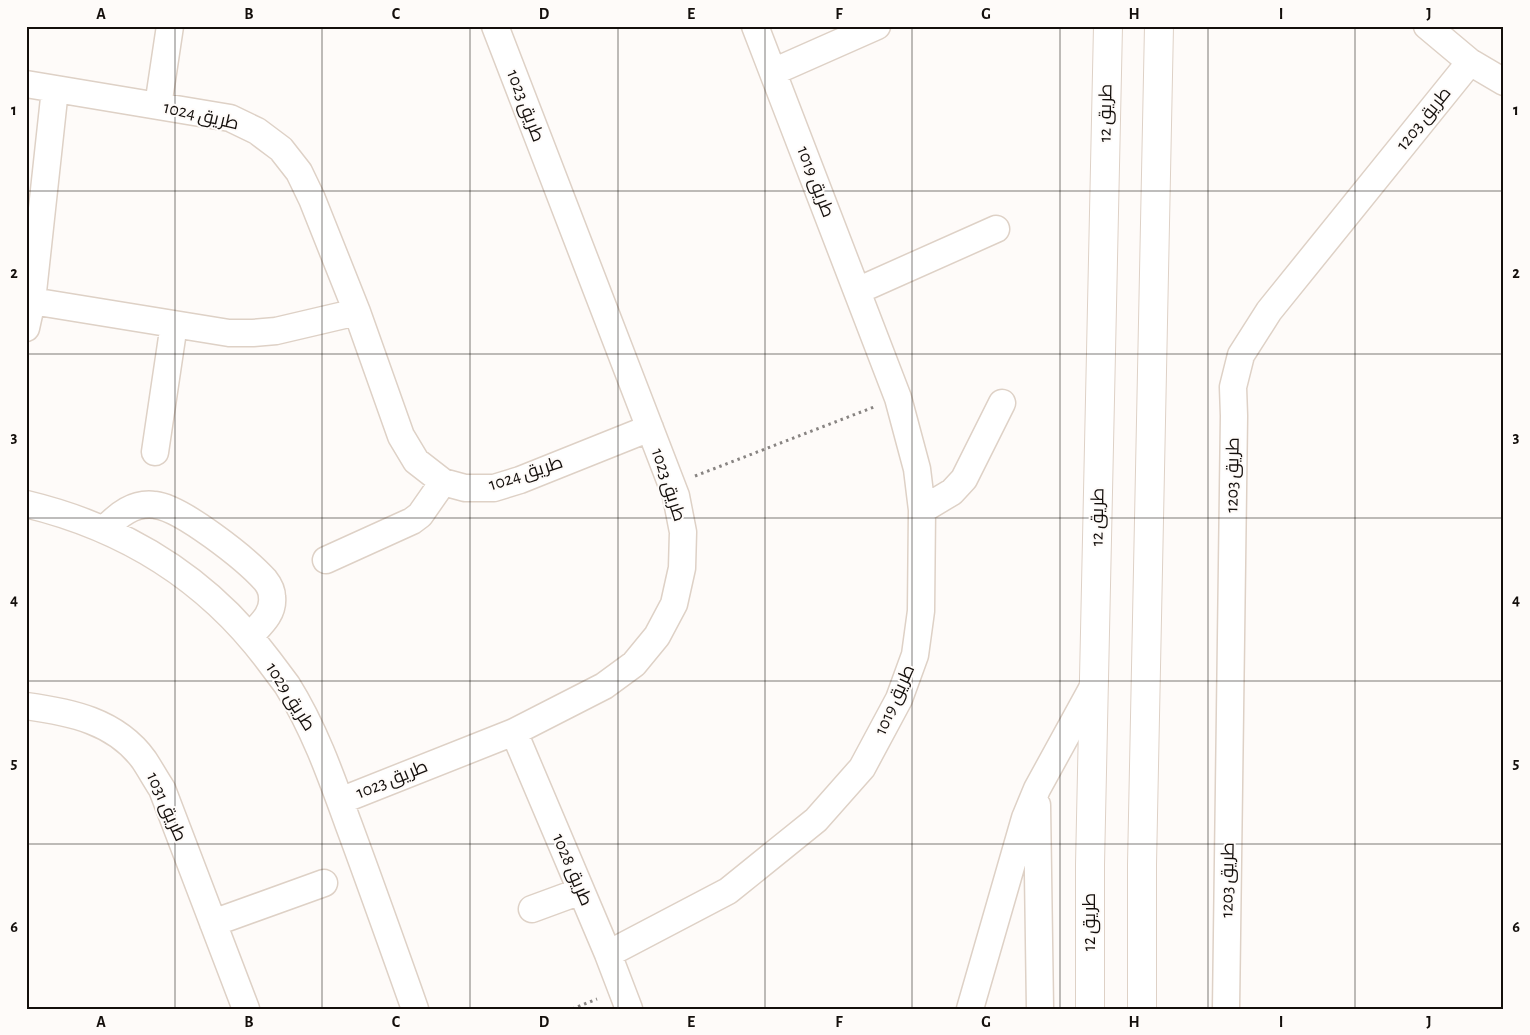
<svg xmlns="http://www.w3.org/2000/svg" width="1530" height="1035" viewBox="0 0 1530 1035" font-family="'Alegreya Sans',Cairo,sans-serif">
<rect width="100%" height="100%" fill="#fefbf9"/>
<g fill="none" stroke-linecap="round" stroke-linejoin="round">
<defs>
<path id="minor" d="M1427 26 1470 62 1504 82
M773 72 877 26
M26 84 230 118 257 131 281 149 299 172 312 199 357 312 401 436 416 461 443 482 465 488H494L520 480 650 428
M158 106 170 26
M857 291 996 229
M32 301 229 333H253L276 331 357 312
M26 328 32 301 55 89
M155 452 174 324
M26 504C126 528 207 578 269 661 275 669 281 677 287 685 314 728 331 776 348 823 371 885 393 947 415 1009
M922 510 952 492 964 479 1002 403
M105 529C118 515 134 502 155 505 182 508 246 559 265 580 269 585 272 591 272 597 274 614 260 625 250 636
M326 560 412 521 420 515 443 482
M26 706C70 712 116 721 144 760 150 769 156 780 162 789L246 1009
M514 732 608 954 629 1009
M340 801 514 732 604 686 634 664 657 636 674 604 682 568 683 532 676 496 495 26
M1037 805 1040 1009
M532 909 581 891
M213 923 324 883
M608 954 728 891 816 820 862 768 899 699 915 655 921 611 922 510 917 469 898 398 755 26
M970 1009 1025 818 1037 789 1094 685
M1226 1009 1234 416 1233 387 1241 355 1269 311 1470 62"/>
<path id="major" d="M1090 1009V865L1108 26
M1142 1009V865L1159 26"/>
</defs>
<use href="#minor" stroke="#ded1c6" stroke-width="29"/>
<use href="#major" stroke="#ded1c6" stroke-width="30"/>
<path stroke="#888482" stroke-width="3" stroke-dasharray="2.5 4" stroke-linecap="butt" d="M695 476 874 407
M572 1009 597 999"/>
<use href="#minor" stroke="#fff" stroke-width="26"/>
<use href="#major" stroke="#fff" stroke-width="28"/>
</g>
<path fill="none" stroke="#140f0c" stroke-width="1" stroke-opacity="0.55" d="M175 26V1009M322 26V1009M470 26V1009M618 26V1009M765 26V1009M912 26V1009M1060 26V1009M1208 26V1009M1355 26V1009M26 191H1504M26 354H1504M26 518H1504M26 681H1504M26 844H1504"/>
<g text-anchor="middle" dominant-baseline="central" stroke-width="4" stroke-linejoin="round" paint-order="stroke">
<g font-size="18" fill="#140f0c" stroke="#fefbf9">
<text transform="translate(525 106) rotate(69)">طريق 1023</text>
<text transform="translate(1106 113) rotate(-89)">طريق 12</text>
<text transform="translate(201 116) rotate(13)">طريق 1024</text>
<text transform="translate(1424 119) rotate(-51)">طريق 1203</text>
<text transform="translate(815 182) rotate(69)">طريق 1019</text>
<text transform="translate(526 474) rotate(-18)">طريق 1024</text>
<text transform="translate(1233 475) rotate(-89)">طريق 1203</text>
<text transform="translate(668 485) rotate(72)">طريق 1023</text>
<text transform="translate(1098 517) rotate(-89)">طريق 12</text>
<text transform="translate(290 697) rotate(58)">طريق 1029</text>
<text transform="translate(895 700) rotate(-66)">طريق 1019</text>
<text transform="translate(392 780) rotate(-22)">طريق 1023</text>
<text transform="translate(166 807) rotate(66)">طريق 1031</text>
<text transform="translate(572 870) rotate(67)">طريق 1028</text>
<text transform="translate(1228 880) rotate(-89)">طريق 1203</text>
<text transform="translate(1090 922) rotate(-90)">طريق 12</text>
</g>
</g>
<rect width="1530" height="1035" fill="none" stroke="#fefbf9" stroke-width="55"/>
<rect x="28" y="28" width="1474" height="980" fill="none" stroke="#140f0c" stroke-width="2"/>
<g font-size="16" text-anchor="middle" font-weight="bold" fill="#140f0c">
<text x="101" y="19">A</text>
<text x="249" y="19">B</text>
<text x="396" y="19">C</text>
<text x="544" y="19">D</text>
<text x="691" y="19">E</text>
<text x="839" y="19">F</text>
<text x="986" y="19">G</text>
<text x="1134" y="19">H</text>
<text x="1281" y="19">I</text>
<text x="1429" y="19">J</text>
<text x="14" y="115">1</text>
<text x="1516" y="115">1</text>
<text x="14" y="278">2</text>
<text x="1516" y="278">2</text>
<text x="14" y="442">3</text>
<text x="1516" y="442">3</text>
<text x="14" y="605">4</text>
<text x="1516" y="605">4</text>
<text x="14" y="768">5</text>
<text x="1516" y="768">5</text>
<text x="14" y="932">6</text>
<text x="1516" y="932">6</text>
<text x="101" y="1027">A</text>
<text x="249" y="1027">B</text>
<text x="396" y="1027">C</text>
<text x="544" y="1027">D</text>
<text x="691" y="1027">E</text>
<text x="839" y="1027">F</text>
<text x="986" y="1027">G</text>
<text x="1134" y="1027">H</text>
<text x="1281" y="1027">I</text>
<text x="1429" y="1027">J</text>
</g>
</svg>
